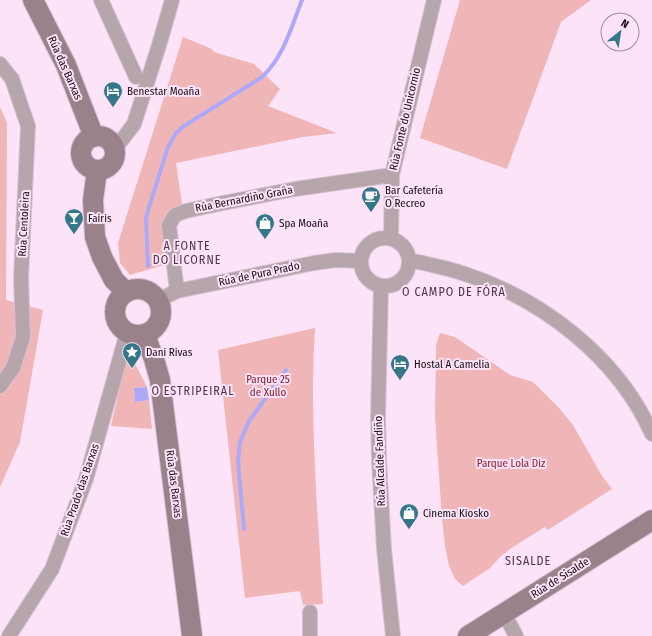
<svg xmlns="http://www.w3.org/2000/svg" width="652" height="636" viewBox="0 0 652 636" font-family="'Fira Sans Condensed',sans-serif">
<rect width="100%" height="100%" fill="#fce3f8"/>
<path fill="#f0b6b7" d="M460 0H591L561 22 507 169 420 138Z
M183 37 212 49 214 52 254 64 280 89 268 106 337 133 303 137 176 163 182 204 165 216 167 264 130 275 120 263 118 243Z
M0 107 7 123 6 300 43 310 20 442 0 487Z
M315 328C309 420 318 512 323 604L303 605 300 591 245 598 218 350Z
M440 333 455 337 510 375 533 382 560 409 573 425 602 476 612 489 548 530 545 527 513 547 500 557 490 568 463 586 455 579 449 566 445 546 442 519 435 417 436 345Z
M132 358 147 387 134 388 135 402 149 400 152 429 111 426 125 363Z"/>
<path fill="#ada8f7" d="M147 387 149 400 135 402 134 388Z"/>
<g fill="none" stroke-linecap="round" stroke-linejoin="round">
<path stroke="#ada8f7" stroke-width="4" d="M148 266 146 218 150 204 168 147 176 133 184 126 262 77C284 56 291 28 302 0
M244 529 238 461 240 442 249 421 286 370"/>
<defs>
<path id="street" d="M101 0 136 77
M0 64 12 79 28 126 21 278 23 337 13 368 0 386
M115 149 134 124 160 42 172 0
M361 262a24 24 0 1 1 48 0a24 24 0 1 1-48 0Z
M391 239 392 175 434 0
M409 260C428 264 447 268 465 274 544 300 618 358 652 434
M381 286 378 417 379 459 384 549 393 636
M177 291 169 225 175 215 186 211 223 203 295 189 392 175
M159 300 177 291 314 263 336 260 361 261
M310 612V636
M504 613 516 636
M9 636 52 569 86 479 127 333"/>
<path id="secondary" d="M33 0 66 65 94 137
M81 153a17 17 0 1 1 34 0a17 17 0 1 1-34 0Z
M97 170 93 200 95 237 102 257 114 280 126 292
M115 312a23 23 0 1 1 46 0a23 23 0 1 1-46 0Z
M145 335 154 359 160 380 192 636
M468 636 652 520"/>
</defs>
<use href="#street" stroke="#d7c1d4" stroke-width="16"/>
<use href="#secondary" stroke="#d7c1d4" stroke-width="22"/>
<use href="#street" stroke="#b6a5ab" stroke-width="14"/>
<use href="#secondary" stroke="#9a828b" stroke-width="20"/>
</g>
<defs>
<symbol id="hotel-pin" viewBox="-11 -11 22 30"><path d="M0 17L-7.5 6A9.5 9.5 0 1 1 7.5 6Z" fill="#357789" stroke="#fce3f8"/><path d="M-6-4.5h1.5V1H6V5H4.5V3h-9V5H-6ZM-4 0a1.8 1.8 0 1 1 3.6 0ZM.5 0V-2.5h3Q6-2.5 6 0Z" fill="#fff"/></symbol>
<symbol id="cafe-pin" viewBox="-11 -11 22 30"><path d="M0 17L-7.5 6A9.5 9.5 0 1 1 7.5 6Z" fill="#357789" stroke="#fce3f8"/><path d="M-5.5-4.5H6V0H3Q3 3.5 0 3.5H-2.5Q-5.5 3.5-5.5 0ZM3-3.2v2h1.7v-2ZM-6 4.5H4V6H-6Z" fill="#fff"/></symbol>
<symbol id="bar-pin" viewBox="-11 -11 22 30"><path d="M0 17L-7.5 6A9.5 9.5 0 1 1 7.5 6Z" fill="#357789" stroke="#fce3f8"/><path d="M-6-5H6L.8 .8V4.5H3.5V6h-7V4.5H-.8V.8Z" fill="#fff"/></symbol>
<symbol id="shop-pin" viewBox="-11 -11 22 30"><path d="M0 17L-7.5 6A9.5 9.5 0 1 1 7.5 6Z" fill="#357789" stroke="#fce3f8"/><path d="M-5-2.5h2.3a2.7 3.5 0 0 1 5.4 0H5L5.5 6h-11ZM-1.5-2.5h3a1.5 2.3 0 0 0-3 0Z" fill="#fff"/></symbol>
<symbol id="sight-pin" viewBox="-11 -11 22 30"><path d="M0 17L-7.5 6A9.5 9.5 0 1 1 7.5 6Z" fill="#357789" stroke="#fce3f8"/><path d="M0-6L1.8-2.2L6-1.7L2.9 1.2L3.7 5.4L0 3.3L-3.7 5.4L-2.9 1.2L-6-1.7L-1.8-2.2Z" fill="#fff"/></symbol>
</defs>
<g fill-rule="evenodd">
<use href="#hotel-pin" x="102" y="80" width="22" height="30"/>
<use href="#cafe-pin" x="360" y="185" width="22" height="30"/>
<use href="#bar-pin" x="63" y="207" width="22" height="30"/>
<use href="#shop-pin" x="254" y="212" width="22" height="30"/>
<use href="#sight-pin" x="121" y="341" width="22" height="30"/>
<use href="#hotel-pin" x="389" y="353" width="22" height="30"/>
<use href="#shop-pin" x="398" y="502" width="22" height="30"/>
</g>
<g text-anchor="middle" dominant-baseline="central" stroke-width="4" stroke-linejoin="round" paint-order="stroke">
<g font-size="11" fill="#160c14" stroke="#fce3f8">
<text transform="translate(65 68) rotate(66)">Rúa das Barxas</text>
<text transform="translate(405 119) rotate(-77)">Rúa Fonte do Unicornio</text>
<text transform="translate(244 199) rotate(-11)">Rúa Bernardiño Graña</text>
<text transform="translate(24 224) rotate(-87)">Rúa Centoleira</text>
<text transform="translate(259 274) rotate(-12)">Rúa de Pura Prado</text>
<text transform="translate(380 461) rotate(-92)">Rúa Alcalde Fandiño</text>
<text transform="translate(174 484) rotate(83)">Rúa das Barxas</text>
<text transform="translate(80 490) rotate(-71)">Rúa Prado das Barxas</text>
<text transform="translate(560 578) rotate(-32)">Rúa de Sisalde</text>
</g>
<g font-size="11" fill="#160c14" stroke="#fce3f8" text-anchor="start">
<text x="127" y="91">Benestar Moaña</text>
<text x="385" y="190">Bar Cafetería<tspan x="385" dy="13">O Recreo</tspan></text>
<text x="88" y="218">Fairis</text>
<text x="279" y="223">Spa Moaña</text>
<text x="146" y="352">Dani Rivas</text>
<text x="414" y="364">Hostal A Camelia</text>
<text x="423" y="513">Cinema Kiosko</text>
</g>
<g font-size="11" fill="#8a1d30" stroke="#fce3f8">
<text x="268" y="379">Parque 25<tspan x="268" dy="13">de Xullo</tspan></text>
<text x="511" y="463">Parque Lola Diz</text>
</g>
<g font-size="12" letter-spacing="1" fill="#4d354a" stroke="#fce3f8">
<text x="187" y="246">A FONTE<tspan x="187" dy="14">DO LICORNE</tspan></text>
<text x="454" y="292">O CAMPO DE FÓRA</text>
<text x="193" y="391">O ESTRIPEIRAL</text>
<text x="528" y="561">SISALDE</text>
</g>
</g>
<g transform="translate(620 32) rotate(30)"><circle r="19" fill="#fce3f8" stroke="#a08d9d"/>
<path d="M0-3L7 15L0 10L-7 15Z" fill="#357789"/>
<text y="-6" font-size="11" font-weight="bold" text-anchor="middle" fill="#160c14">N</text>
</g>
</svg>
